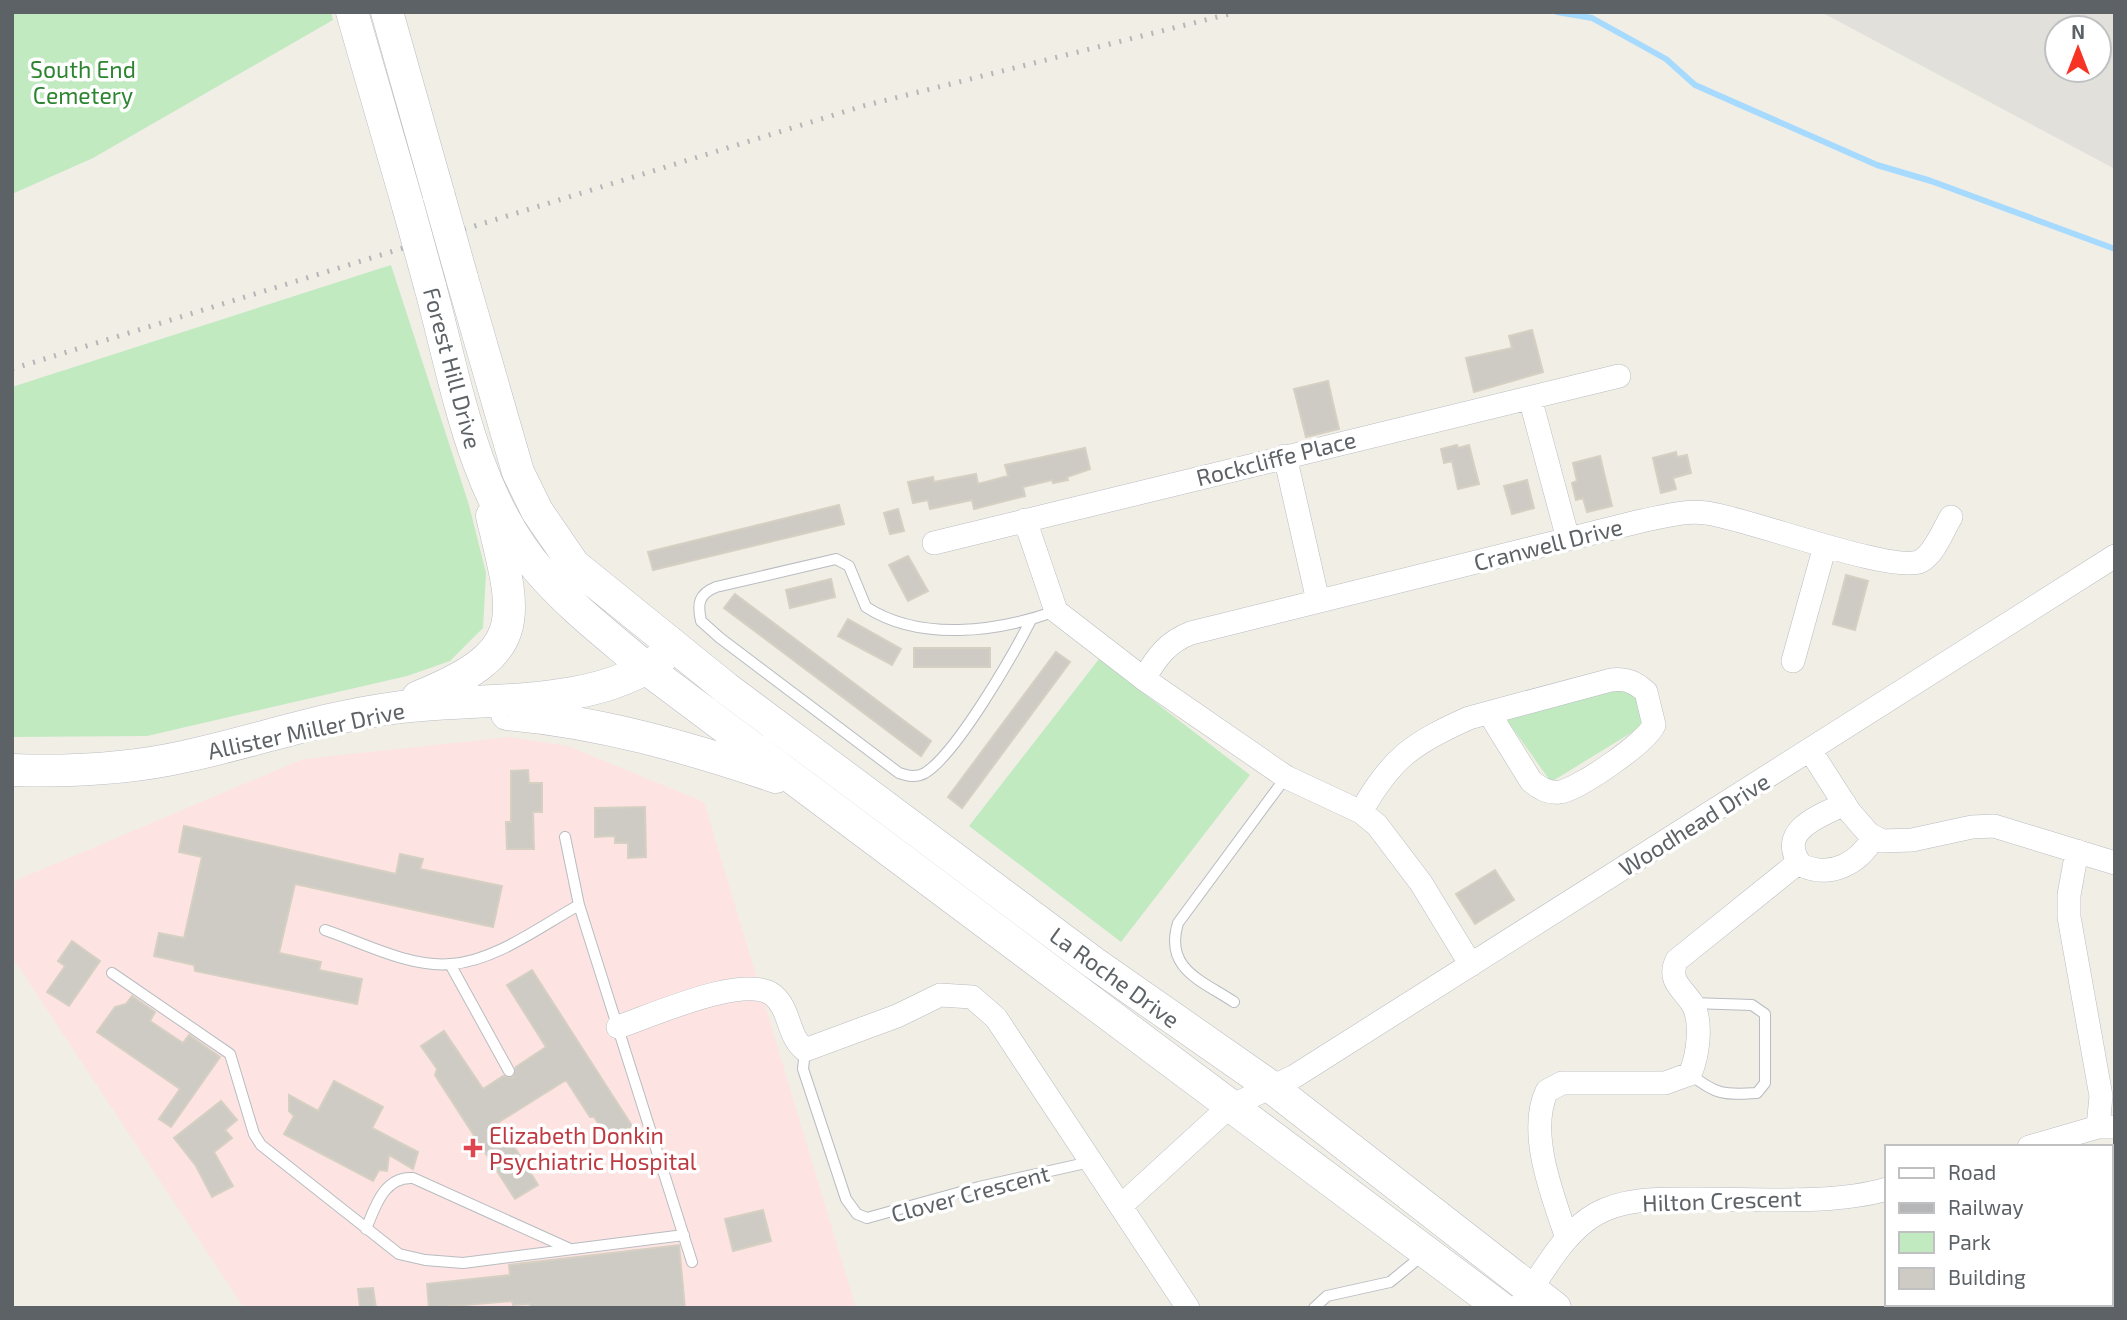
<svg xmlns="http://www.w3.org/2000/svg" width="2127" height="1320" viewBox="0 0 2127 1320" font-family="'Exo 2',sans-serif">
<rect width="100%" height="100%" fill="#f1eee6"/>
<path fill="#e1e0da" fill-rule="evenodd" d="M1821 12H2115V169ZM2057 28H2099V70H2057Z"/>
<path fill="#fde4e2" d="M509 737 568 746 704 802 856 1308H244L12 957V882L303 759Z"/>
<path fill="#c1eac1" d="M12 12H331L333 20 93 158 12 194Z
M391 265 469 505 486 573 483 628 450 661 407 676 147 736 12 737V387Z
M1099 659 1250 775 1121 942 969 826Z
M1627 684 1645 713 1639 728 1551 782 1504 716Z"/>
<g fill="none" stroke-linecap="round" stroke-linejoin="round">
<path stroke="#a7daff" stroke-width="6" d="M1557 12 1592 18 1666 59 1695 85 1877 165 1931 181 2115 249"/>
</g>
<path fill="#cecbc5" stroke="#d6d0c3" stroke-width="2" d="M1532 330 1543 372 1474 392 1466 358 1512 348 1509 336Z
M1328 381 1339 429 1306 437 1294 389Z
M1457 445 1458 448 1469 445 1479 484 1458 489 1452 461 1444 463 1441 449Z
M1085 448 1090 469 1067 477 1068 480 1053 483 1052 480 1023 487 1025 496 974 509 972 500 930 509 928 500 913 503 908 482 933 477 934 482 976 474 978 484 1008 476 1005 465Z
M1676 452 1677 457 1687 455 1691 473 1673 478 1676 489 1661 493 1653 458Z
M1600 456 1612 506 1587 512 1583 498 1576 500 1572 483 1577 481 1573 463Z
M1527 480 1534 508 1512 514 1504 486Z
M839 505 844 524 653 570 648 552Z
M898 509 904 531 890 534 884 513Z
M908 556 928 591 908 601 889 565Z
M1846 575 1868 581 1855 630 1833 624Z
M831 579 835 597 790 608 786 590Z
M735 594 931 741 921 756 724 608Z
M848 619 901 649 892 665 838 636Z
M914 648H990V667H914Z
M1056 652 1070 662 962 808 948 797Z
M528 770 529 783H542V812H533L534 849H507L506 822H511V771Z
M645 807 646 857 628 858V843H615V836L595 837V808Z
M184 826 396 874 400 854 423 859 420 869 502 886 493 927 295 884 279 953 321 962 319 970 362 979 357 1004 195 971 194 965 154 956 159 933 184 938 202 857 179 852Z
M1495 870 1514 900 1475 924 1456 894Z
M72 941 100 961 69 1006 47 992 65 966 58 961Z
M532 970 632 1126 609 1140 594 1117H590L566 1080 499 1122 538 1185 515 1199 435 1075 437 1069 421 1046 444 1031 483 1089 503 1076 513 1077 516 1067 546 1047 507 985Z
M132 996 155 1012 150 1021 183 1043 189 1035 220 1057 171 1127 159 1119 180 1089 97 1032 115 1007 126 1004Z
M334 1081 383 1107 372 1128 418 1152 413 1169 389 1155 387 1171 379 1170 373 1181 284 1134 294 1116 289 1111V1095L318 1111Z
M221 1101 237 1120 225 1130 232 1138 214 1152 233 1186 212 1197 196 1166 174 1138Z
M763 1210 771 1241 733 1251 725 1219Z
M679 1245 685 1308H530V1304L513 1305 512 1301 429 1308 427 1284 510 1275 509 1265Z
M373 1288 376 1308H360L358 1289Z"/>
<g fill="none" stroke-linecap="round" stroke-linejoin="round">
<defs>
<path id="lane" d="M1031 620C1013 655 957 753 925 773 916 778 908 776 899 773L720 638 701 621C697 603 699 594 716 587L836 559 849 566 866 607C920 642 997 632 1056 611
M565 837 579 905 692 1262
M325 930C364 943 410 968 451 964 495 961 541 926 579 905
M450 964 509 1071
M112 973 230 1054 254 1134 261 1145 399 1254 425 1260 463 1263 684 1235
M1234 1002C1201 980 1164 969 1178 923L1286 777
M805 1050 803 1069 846 1199 857 1214 867 1218 979 1187 1090 1162
M1690 1074C1716 1095 1724 1095 1757 1093L1765 1083V1014L1752 1005 1692 1003
M366 1229C375 1207 384 1176 413 1178L568 1248
M1314 1308 1327 1296 1390 1282 1423 1255"/>
<path id="street" d="M1530 398 1568 539
M1285 456 1318 601
M1025 520 1056 611 1144 679 1286 777 1361 812 1377 825 1421 883 1471 965
M934 543 1619 376
M1793 661 1825 546
M1144 679C1156 658 1167 642 1191 633L1641 521C1662 517 1684 510 1706 513 1745 517 1894 575 1921 561 1935 553 1943 530 1951 517
M1810 750 1849 811 1869 834 1882 841 1912 840 1972 827 1994 826 2115 863
M1845 804C1821 815 1775 831 1801 865 1831 879 1859 863 1874 837
M1361 812C1391 758 1413 743 1469 718L1611 680C1626 678 1635 682 1646 692L1654 725C1647 742 1579 789 1560 792 1548 794 1539 788 1531 781L1489 713
M2077 851 2069 895V917L2101 1096 2098 1127
M618 1027C651 1016 745 973 773 995 791 1010 787 1036 805 1050L897 1016 940 995 972 997 996 1018 1188 1308
M2029 1147 2098 1127H2111
M1122 1205 1229 1107 1295 1076 2115 556
M1567 1238C1553 1197 1527 1132 1547 1091L1562 1083H1665L1690 1074C1698 1056 1703 1021 1692 1003 1682 988 1667 980 1677 960L1799 862
M1518 1308C1542 1276 1561 1234 1596 1214 1624 1198 1659 1199 1690 1199 1751 1198 1829 1206 1887 1189"/>
<path id="secondary" d="M352 12 408 206
M387 12 439 196
M462 278 518 472 537 511 574 565 726 688 1094 963 1270 1086 1555 1308
M430 286C456 381 472 490 537 568 569 606 610 637 647 669L1501 1308
M418 697C530 652 517 619 492 516
M507 714C600 722 687 747 776 777
M12 770C70 772 130 769 187 756 256 741 324 717 394 708 475 696 595 711 662 657"/>
</defs>
<use href="#lane" stroke="#b8bcc0" stroke-width="12"/>
<use href="#street" stroke="#b8bcc0" stroke-width="24"/>
<use href="#secondary" stroke="#b9bdc2" stroke-width="33"/>
<use href="#lane" stroke="#fff" stroke-width="10"/>
<use href="#street" stroke="#fff" stroke-width="23"/>
<use href="#secondary" stroke="#fff" stroke-width="32"/>
<path stroke="#b5b6b7" stroke-width="5" stroke-dasharray="2 9" stroke-linecap="butt" d="M12 369 863 106 1237 12"/>
<defs>
<path id="secondary-bridge" d="M439 196 462 278
M408 206 430 286"/>
</defs>
<use href="#secondary-bridge" stroke="#b9bdc2" stroke-width="33" stroke-linecap="butt"/>
<use href="#secondary-bridge" stroke="#fff" stroke-width="32"/>
</g>
<path fill="#e0444e" stroke="#fff" stroke-width="2.5" d="M469.5 1137.5h7v7h7v7h-7v7h-7v-7h-7v-7h7z"/>
<g text-anchor="middle" dominant-baseline="central" stroke-width="7" stroke-linejoin="round" paint-order="stroke">
<g font-size="23" fill="#2e8531" stroke="#fff">
<text x="83" y="69">South End<tspan x="83" dy="26">Cemetery</tspan></text>
</g>
<g font-size="23" fill="#5d6267" stroke="#fff">
<text transform="translate(453 368) rotate(75)">Forest Hill Drive</text>
<text transform="translate(1276 458) rotate(-14)">Rockcliffe Place</text>
<text transform="translate(1548 544) rotate(-14)">Cranwell Drive</text>
<text transform="translate(306 730) rotate(-12)">Allister Miller Drive</text>
<text transform="translate(1694 824) rotate(-32)">Woodhead Drive</text>
<text transform="translate(1115 977) rotate(36)">La Roche Drive</text>
<text transform="translate(970 1193) rotate(-15)">Clover Crescent</text>
<text transform="translate(1722 1200) rotate(-2)">Hilton Crescent</text>
</g>
<g font-size="23" fill="#be3a42" stroke="#fff" text-anchor="start">
<text x="489" y="1135">Elizabeth Donkin<tspan x="489" dy="26">Psychiatric Hospital</tspan></text>
</g>
</g>
<rect width="2127" height="1320" fill="none" stroke="#5d6267" stroke-width="28"/>
<rect x="1885" y="1145" width="228" height="161" fill="#ffffff" stroke="#bec0c2" stroke-width="2"/>
<rect x="1899" y="1168" width="35" height="10" fill="#ffffff" stroke="#bec0c2" stroke-width="2"/>
<text x="1948" y="1180" font-size="21" fill="#5d6267">Road</text>
<rect x="1899" y="1203" width="35" height="10" fill="#b5b6b7" stroke="#bec0c2" stroke-width="2"/>
<text x="1948" y="1215" font-size="21" fill="#5d6267">Railway</text>
<rect x="1899" y="1232" width="35" height="21" fill="#c1eac1" stroke="#bec0c2" stroke-width="2"/>
<text x="1948" y="1250" font-size="21" fill="#5d6267">Park</text>
<rect x="1899" y="1268" width="35" height="21" fill="#cecbc5" stroke="#bec0c2" stroke-width="2"/>
<text x="1948" y="1285" font-size="21" fill="#5d6267">Building</text>
<g transform="translate(2078 49)"><circle r="33" fill="#ffffff" stroke="#bec0c2" stroke-width="2"/>
<path d="M0-5L12 26L0 18L-12 26Z" fill="#f73325"/>
<text y="-10" font-size="19" font-weight="bold" text-anchor="middle" fill="#5d6267">N</text>
</g>
</svg>
